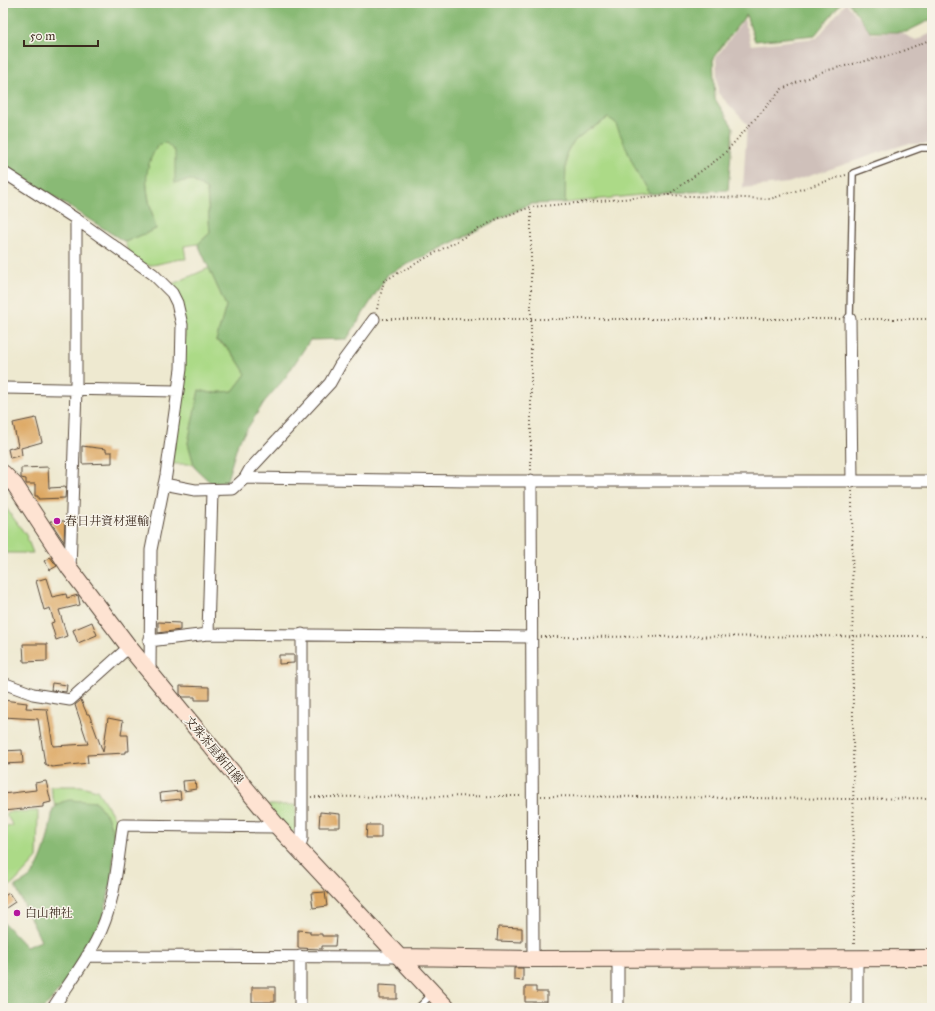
<svg xmlns="http://www.w3.org/2000/svg" width="935" height="1011" viewBox="0 0 935 1011" font-family="'IM FELL Great Primer','Noto Serif JP',serif">
<rect width="100%" height="100%" fill="#f7f3e8"/>
<filter id="ink" filterUnits="userSpaceOnUse"><feTurbulence type="fractalNoise" baseFrequency=".025" numOctaves="2"/><feDisplacementMap in="SourceGraphic" scale="8" xChannelSelector="R" yChannelSelector="G"/><feConvolveMatrix kernelMatrix="1 2 1 2 8 2 1 2 1" color-interpolation-filters="sRGB"/></filter>
<filter id="wash" filterUnits="userSpaceOnUse"><feTurbulence type="fractalNoise" baseFrequency=".012" numOctaves="4" result="noise"/><feDisplacementMap in="SourceGraphic" scale="16" xChannelSelector="R" yChannelSelector="G"/><feGaussianBlur stdDeviation="0.9" result="paint"/><feColorMatrix in="noise" values="0 0 0 0 0 0 0 0 0 0 0 0 0 0 0 0 0 1.4 0 .05"/><feComposite in="paint" operator="in"/></filter>
<g filter="url(#wash)">
<rect width="100%" height="100%" fill="#eee9d0"/>
<path fill="#cfc0ba" d="M846 3 872 34 899 32 916 40 932 33V144H906L788 183 743 188 747 124 718 93 716 58 744 19 751 45 817 38Z"/>
<path fill="#acda87" stroke="#748252" d="M608 118 615 121 637 172 649 194 565 203 566 154C574 135 592 129 608 118Z
M162 143H166L175 151 191 180 207 190 210 233 198 244 184 246 186 259C159 259 137 281 125 242L156 229C150 203 135 162 162 143Z
M209 268 226 306 216 341C229 345 239 363 246 374L233 391 211 393 199 390 188 443 194 464H172L185 333 168 286Z
M3 504 26 535 33 553H3Z
M50 786H81L97 790 116 820 115 838 107 816 96 802H62L55 806Z
M265 805H296V832L289 831Z
M38 811 37 858 14 883 3 890V827L13 826 6 814 8 812Z"/>
<path fill="#89ba74" stroke="#627249" d="M3 3H841L815 35 755 41 746 15 713 58 715 99 733 127 728 190 649 194 637 173 615 122 608 118C592 129 573 136 566 154L565 203 530 204 388 274 347 339 310 340 285 378 265 401 238 443 226 483H211L195 468 188 443 199 390 211 393 233 391 246 374C239 363 229 344 216 341L226 306 198 244 210 233 207 190 191 180 175 183V151L166 143C158 143 156 148 153 154 140 179 150 204 156 229L125 242 3 165Z
M849 3H932V19L906 32H870Z
M69 800 96 802 107 816 115 838 112 877 104 915 73 974 44 1008H3V922L26 947 41 941 15 886C19 884 25 881 29 878 44 864 50 829 53 809L62 802Z"/>
<g id="blocks">
<path fill="#dda762" d="M36 418 42 442 21 448 22 455 10 458 8 449 18 446 13 423Z
M82 446 106 449V452H112V463L82 464Z
M48 467 49 488 66 487 65 498 38 499V496H35V484H26V479L21 478V468Z
M50 521H65L64 542Z
M50 557 57 566 50 570 44 561Z
M46 578 52 597 66 594 67 598 78 595 80 605 59 610 67 636 56 640 51 623 54 622 50 608 44 610 36 581Z
M92 622 97 635 78 643 73 630Z
M158 622 180 623V630L158 633Z
M23 644H47V661L24 662Z
M279 655H294V663L279 664Z
M52 683 67 685 66 692 51 690Z
M180 686 209 687V700H195V697H183L180 694Z
M3 700 27 703 26 708 47 709 53 746 88 744 75 705 81 700 87 714H89L103 752 108 718 123 721 121 735H128L129 751H126V753L87 755 88 763 52 767 45 764 38 719 3 717Z
M22 750 23 763 3 764V751Z
M195 780 196 789 184 791 183 781Z
M46 781 51 802 43 804V807L3 811V794L36 790 35 783Z
M180 791 181 799 161 801 160 793Z
M320 812 340 814V827H319Z
M367 825H381V838H366Z
M325 892 327 906 313 908 311 893Z
M9 893 15 902 3 910V897Z
M498 927 522 928V942L497 941Z
M298 930 310 931V934H322V936H336L335 946H322V949L298 948Z
M514 968H523V981L514 980Z
M379 985 397 986V999H379Z
M252 987H275V1002H252Z
M525 987H536V992H547V1002H525Z"/>
</g>
</g>
<g filter="url(#ink)">
<use href="#blocks" fill-opacity="0" stroke="#564739" stroke-width="1"/>
<g fill="none" stroke-linecap="round" stroke-linejoin="round">
<defs>
<path id="lane" d="M850 319 853 173 921 148H932
M418 1008 432 994"/>
<path id="street" d="M3 172 76 219 153 274 172 293 177 303 182 325 181 369 166 475 151 550 150 671
M850 319 852 482
M3 388 177 391
M245 478 467 481H932
M531 480 533 959
M164 484 195 490 233 489 245 478 250 469 330 383 340 365 374 319
M70 569 76 389V219
M208 634 212 491
M149 641 208 634 531 637
M3 683 33 694 70 700 129 647
M299 849 302 839V634
M87 956 401 957
M300 956V1008
M53 1008C67 986 84 964 96 941 115 906 117 864 123 825L278 827
M618 1008V958
M857 1008V959"/>
<path id="secondary" d="M3 473 15 485 70 569 129 647 194 726 278 827 447 1008
M401 957 533 959 932 958"/>
</defs>
<use href="#lane" stroke="#564739" stroke-width="8"/>
<use href="#street" stroke="#564739" stroke-width="13"/>
<use href="#secondary" stroke="#564739" stroke-width="18"/>
<path stroke="#564739" stroke-width="2" stroke-dasharray="1 3" stroke-linecap="butt" d="M668 195 722 156 782 89 824 71 895 54 932 39
M377 309 384 281 497 219 531 207 667 195 770 199 846 175
M383 319H840
M861 319H932
M531 470V207
M852 491 854 946
M541 637 932 636
M541 796 852 799 932 798
M311 797 523 796"/>
<use href="#lane" stroke="#fff" stroke-width="5.5"/>
<use href="#street" stroke="#fff" stroke-width="11"/>
<use href="#secondary" stroke="#fee3d2" stroke-width="16"/>
</g>
</g>
<g fill="#b5179e" stroke="#f7f3e8" stroke-width="1.5">
<circle cx="57" cy="521" r="4"/>
<circle cx="17" cy="913" r="4"/>
</g>
<g text-anchor="middle" dominant-baseline="central" stroke-width="3" stroke-linejoin="round" paint-order="stroke">
<g font-size="12" fill="#3b2a1e" stroke="#f7f3e8" text-anchor="start">
<text x="65" y="521">春日井資材運輸</text>
<text x="25" y="913">白山神社</text>
</g>
<g font-size="12" fill="#3b2a1e" stroke="#f7f3e8">
<text transform="translate(214 750) rotate(50)">文殊茶屋新田線</text>
</g>
</g>
<rect width="935" height="1011" fill="none" stroke="#f7f3e8" stroke-width="16"/>
<path d="M24 40v6h74v-6" fill="none" stroke="#3b2a1e" stroke-width="2"/>
<text x="30" y="40" font-size="12" fill="#3b2a1e" stroke="#f7f3e8" stroke-width="3" paint-order="stroke">50 m</text>
</svg>
